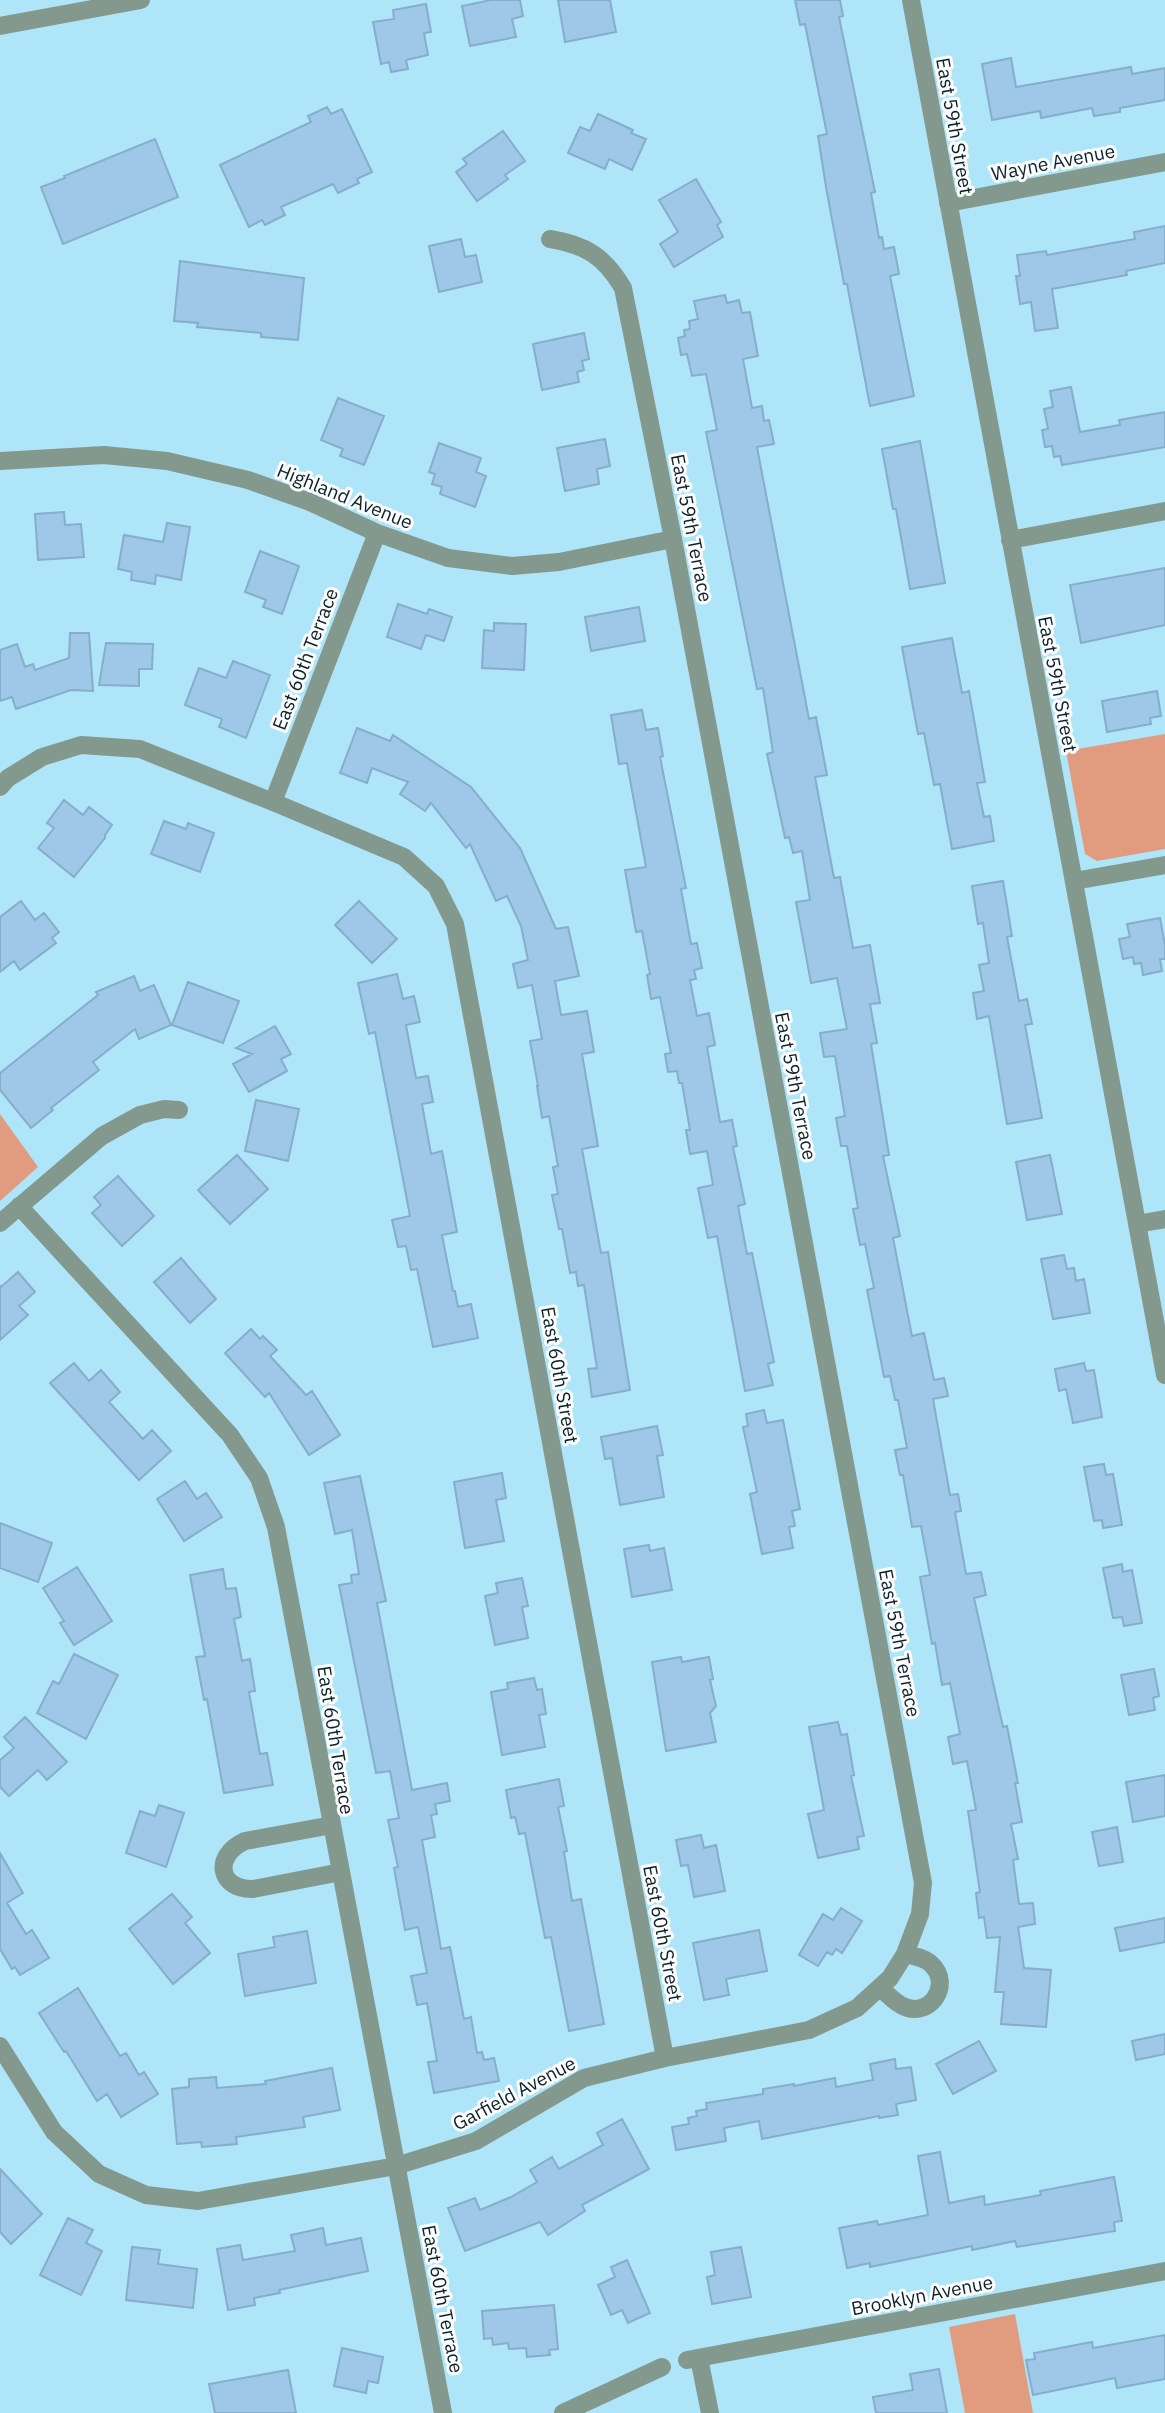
<svg xmlns="http://www.w3.org/2000/svg" width="1165" height="2413" viewBox="0 0 1165 2413" font-family="'IBM Plex Sans',sans-serif">
<rect width="100%" height="100%" fill="#afe5f9"/>
<path fill="#e19c80" d="M1165 734V849L1097 861 1085 854 1066 751Z
M0 1114 38 1167 0 1201Z
M1015 2314 1033 2413H965L949 2327Z"/>
<path fill="#9fc7e7" stroke="#86adcc" stroke-width="2" d="M491 0H520L523 16 512 19 516 37 470 46 462 6Z
M558 0H610L616 32 565 42Z
M795 0H840L843 16 839 17 875 192 871 193 879 238 882 237 884 249 894 247 899 274 890 276 914 396 870 406 847 284H844L826 187 818 136 827 134 805 24 800 25Z
M426 4 431 32 424 33 428 55 406 60 408 69 391 72 389 62 381 64 373 22 394 19 393 10Z
M1011 58 1016 87 1131 67 1132 74 1165 68V100L1120 108V112L1094 116 1092 108 1041 118 1040 111 992 120 982 64Z
M327 107 331 114 342 109 372 172 357 179 359 183 338 193 333 184 281 207 285 215 265 225 262 220 249 227 220 165 311 122 308 116Z
M598 114 633 130 631 133 646 139 632 170 609 159 605 169 568 153 580 127 590 131Z
M503 131 525 161 505 175 508 179 477 201 456 172 467 164 463 159Z
M155 139 178 197 63 244 41 187 65 178 64 176Z
M696 179 721 222 717 225 723 237 674 267 660 244 678 232 659 200Z
M1165 226V263L1126 271 1127 275 1052 289 1058 328 1035 331 1031 302 1020 304 1016 276H1020L1017 255 1046 251 1047 255 1135 239 1134 232Z
M461 239 465 257 476 255 482 282 439 292 429 246Z
M180 261 304 278 298 340 261 337V333L197 327 198 323 174 321Z
M725 295 727 303 739 300 742 313 750 312 758 356 743 359 752 408 762 406 764 421 769 420 774 444 757 447 809 719 816 717 827 775 815 777 834 878 840 877 853 948 870 945 880 1003 870 1004 877 1043 871 1044 889 1155 883 1156 900 1236 893 1238 912 1336 924 1333 934 1380 944 1378 948 1396 933 1399 950 1495 958 1494 961 1511 955 1512 966 1574 981 1572 986 1595 974 1598 1003 1727 1007 1726 1018 1783H1015L1022 1822 1011 1824 1018 1859 1013 1860 1019 1904 1033 1903 1035 1924 1018 1927 1024 1968 1051 1970 1046 2027 1001 2024 1004 1992H995L1000 1937 987 1938 984 1917 979 1918 976 1893 980 1892 968 1811 976 1810 967 1761 953 1764 948 1737 960 1734 950 1683 942 1685 935 1643 932 1644 920 1577 930 1575 921 1526 912 1527 903 1475H900L895 1450 907 1448 898 1400H895L890 1376 884 1377 867 1290 874 1288 865 1244 860 1245 853 1209 858 1208 847 1146H841L836 1118 845 1116 835 1056 824 1057 820 1033 847 1029 837 978 811 983 796 902 810 900 802 851 793 853 789 837 785 838 767 754 773 752 763 688 757 689 706 432 717 430 706 374 692 376 687 354 681 355 678 338 685 336 684 330 690 329 689 321 698 319 694 301Z
M584 333 589 359 582 361 584 370 577 372 579 382 542 390 533 344Z
M1071 387 1080 432 1120 425 1119 420 1165 412V447L1062 465 1060 456 1054 457 1052 446 1045 447 1042 430 1048 429 1044 409 1053 407 1050 391Z
M338 398 384 416 364 465 340 456 343 449 321 440Z
M605 439 610 466 597 469 599 484 565 491 557 448Z
M920 441 945 583 910 589 896 509H893L882 449Z
M439 443 481 458 476 472 486 476 475 507 440 494 442 487 432 484 435 474 429 472Z
M64 512 65 525 81 524 84 557 38 560 35 514Z
M167 523 190 527 181 580 156 575 155 584 131 580 132 572 118 569 124 535 163 542Z
M260 551 299 566 282 614 263 607 266 600 245 592Z
M1165 568V625L1081 643 1070 585Z
M398 604 427 614 429 609 452 617 444 641 426 635 421 649 387 637Z
M639 607 645 641 591 651 585 617Z
M494 623 526 624 524 670 482 668 484 630 494 631Z
M70 633H89L93 691 71 690 16 709 12 697 0 701V650L17 644 25 667 33 664 35 670 69 658Z
M952 638 962 693 969 691 985 782 977 783 984 817 990 816 994 841 952 849 940 784 934 785 924 733 918 734 902 647Z
M106 643 153 644 152 669H139V686L99 685Z
M233 661 270 675 246 738 219 727 222 719 185 705 199 668 226 678Z
M1157 691 1161 716 1150 718 1151 724 1107 732 1102 701Z
M642 710 646 730 658 728 663 756 660 757 686 888 681 889 691 944 697 943 702 968 694 970 696 979 690 980 697 1016 709 1013 715 1045 707 1047 720 1122 732 1120 737 1146 733 1147 745 1204 738 1206 747 1254 752 1253 774 1362 768 1364 773 1385 745 1391 717 1236 708 1238 698 1188 713 1185 707 1151 690 1154 686 1130H690L682 1083H679L677 1071 668 1072 665 1054 671 1053 660 997 651 999 647 975 650 974 642 931 636 932 625 870 646 867 627 763 619 764 611 715Z
M357 728 390 741 393 735 471 787 520 848 556 929 568 927 579 976 555 981 561 1015 587 1011 594 1052 582 1054 598 1146 582 1149 601 1253 608 1252 630 1390 592 1397 588 1369 597 1368 584 1285 578 1286 576 1272 570 1273 562 1229H559L552 1195 558 1194 553 1167 558 1166 549 1116 542 1118 537 1086H538L530 1041 542 1039 532 985 518 988 513 964 528 960 521 926 507 896 496 901 470 844 466 848 431 803 425 811 400 794 408 782 372 768 367 783 340 773Z
M64 800 83 815 89 807 112 825 105 835V838L74 877 38 848 54 828 47 823Z
M164 821 186 829 188 823 214 833 200 872 151 854Z
M1003 881 1012 936 1007 937 1019 1001 1027 999 1032 1024 1025 1025 1042 1118 1007 1124 989 1016 977 1019 973 993 984 991 979 965 989 963 983 923 978 924 972 886Z
M21 901 35 920 44 913 59 932 52 938 56 943 20 970 14 961 0 972V917Z
M359 901 397 939 372 963 335 925Z
M1160 918 1165 945V959H1160L1162 971 1143 975 1141 963 1134 964 1133 957 1123 959 1119 939 1130 937 1127 924Z
M397 974 403 999 414 996 420 1022 406 1025 416 1078 428 1076 433 1102 422 1104 431 1154 442 1151 448 1183 457 1232 442 1235 453 1291H455L458 1307 471 1304 478 1338 433 1347 417 1269 411 1270 406 1246 398 1247 392 1220 410 1216 375 1032 369 1034 358 983Z
M134 976 140 991 154 985 171 1025 139 1039 135 1029 93 1062 99 1070 51 1108 53 1110 31 1128 0 1090V1073L98 995 96 992Z
M188 982 239 1001 223 1043 172 1025Z
M275 1026 291 1054 281 1059 287 1071 249 1092 233 1064 252 1054 236 1048Z
M256 1100 299 1109 288 1161 245 1151Z
M237 1155 268 1189 230 1224 198 1190Z
M1050 1155 1062 1214 1027 1220 1016 1162Z
M118 1176 154 1216 122 1246 92 1213 101 1205 94 1197Z
M1064 1255 1067 1269 1074 1268 1076 1281 1084 1279 1090 1313 1053 1319 1041 1259Z
M181 1258 216 1299 190 1323 154 1282Z
M18 1272 35 1292 19 1306 28 1315 0 1340V1286L1 1287Z
M251 1329 260 1339 263 1336 277 1350 270 1356 306 1395 312 1391 340 1435 309 1455 269 1393 265 1397 225 1353Z
M74 1363 89 1381 101 1370 120 1392 109 1402 143 1439 152 1430 171 1451 139 1480 50 1383Z
M1084 1363 1086 1371 1094 1370 1102 1417 1073 1423 1066 1389 1059 1391 1055 1369Z
M764 1410 767 1423 783 1420 800 1509 792 1511 795 1526 789 1527 793 1548 762 1554 750 1494 757 1492 743 1427 748 1426 746 1414Z
M657 1426 663 1455 657 1456 664 1497 620 1505 612 1458 605 1459 601 1437Z
M1104 1464 1106 1475 1113 1474 1122 1525 1103 1528 1102 1520 1094 1521 1084 1467Z
M502 1473 506 1498 496 1500 504 1541 465 1548 454 1482Z
M360 1476 386 1601 377 1603 412 1790 447 1783 450 1801 435 1804 437 1814 431 1815 435 1837 422 1840 441 1949 450 1947 464 2019 471 2017 477 2053 482 2052 484 2060 494 2058 499 2081 434 2093 428 2062 437 2061 427 2003 417 2005 411 1976 427 1973 418 1927 405 1930 394 1868 398 1867 388 1820 399 1818 390 1771 376 1773 339 1585 352 1583 351 1575 359 1574 352 1530 335 1534 324 1483Z
M185 1481 197 1499 206 1493 222 1517 184 1541 157 1499Z
M0 1523 52 1543 38 1582 0 1568Z
M649 1545 650 1551 664 1548 672 1590 632 1597 624 1549Z
M1122 1564 1123 1572 1132 1570 1142 1623 1124 1626 1122 1617 1113 1618 1103 1568Z
M77 1567 112 1621 74 1645 60 1623 64 1621 43 1588Z
M223 1569 226 1589 236 1588 241 1617 234 1619 242 1661 250 1659 255 1691 249 1692 260 1754 267 1753 273 1785 224 1793 207 1699 204 1700 196 1657 205 1656 190 1575Z
M522 1578 528 1606 522 1607 528 1638 495 1645 485 1596 498 1593 496 1583Z
M74 1654 118 1675 86 1739 37 1713 53 1681 59 1684Z
M681 1657 682 1662 709 1657 713 1679 710 1680 716 1706 710 1713 716 1742 666 1751 652 1662Z
M1154 1669 1159 1696 1153 1698 1155 1710 1129 1715 1121 1675Z
M534 1678 537 1690 542 1689 546 1714 539 1715 545 1747 502 1755 491 1692 508 1689 507 1683Z
M25 1717 67 1762 47 1780 38 1770 9 1796 0 1787V1760L14 1748 4 1737Z
M838 1722 841 1735 847 1734 854 1775 851 1776 864 1836 857 1837 859 1849 818 1858 808 1814 824 1810 809 1727Z
M1165 1775V1816L1133 1822 1126 1782Z
M559 1779 564 1806 558 1807 567 1851 564 1852 572 1901 581 1899 604 2024 569 2031 551 1937 545 1938 525 1833 519 1834 515 1817 511 1818 506 1790Z
M159 1805 184 1813 166 1867 126 1853 140 1811 155 1816Z
M1117 1827 1123 1862 1099 1866 1092 1832Z
M701 1835 704 1848 716 1845 725 1891 694 1897 688 1865 681 1866 676 1840Z
M0 1853 23 1893 7 1903 26 1934 32 1930 49 1958 20 1975 15 1967 12 1969 0 1949Z
M172 1894 192 1917 185 1923 210 1953 173 1984 129 1929Z
M841 1908 862 1921 842 1953 836 1949 832 1955 827 1952 818 1966 799 1955 823 1914 833 1920Z
M1165 1918V1942L1120 1951 1115 1928Z
M759 1930 767 1971 726 1979 729 1995 704 2000 693 1943Z
M307 1931 316 1983 245 1996 238 1954 275 1947 273 1937Z
M78 1988 120 2056 126 2053 139 2075 144 2072 158 2094 121 2117 107 2094 97 2101 66 2051 64 2052 39 2013Z
M1165 2034V2054L1136 2060 1132 2041Z
M979 2041 996 2071 953 2094 936 2064Z
M895 2059 896 2069 911 2067 916 2100 896 2104 898 2115 879 2118V2116L762 2139 759 2121 724 2128 726 2141 676 2150 672 2127 689 2124 688 2118 697 2116 696 2111 707 2109 706 2103 763 2094V2089L794 2084V2086L835 2078 836 2087 873 2080 870 2064Z
M332 2068 340 2110 303 2117 305 2127 236 2137 237 2144 202 2147 201 2142 177 2144 172 2089 189 2087V2079L216 2077 217 2088 266 2084 265 2081Z
M622 2119 649 2169 582 2205 585 2211 548 2235 540 2222 465 2251 448 2208 475 2198 480 2210 511 2197 537 2182 530 2170 552 2157 559 2169 603 2145 597 2133Z
M940 2152 949 2203 984 2196 985 2205 1041 2195 1040 2191 1114 2177 1122 2221 1114 2222 1115 2231 1017 2247 1015 2241 972 2250V2246L870 2267V2263L847 2268 839 2228 877 2221 878 2225 928 2215 918 2156Z
M0 2169 42 2214 11 2244 0 2232Z
M68 2218 93 2230 86 2243 102 2251 81 2295 40 2275Z
M323 2228 326 2245 361 2238 368 2271 279 2290 280 2293 254 2298 255 2305 228 2310 217 2249 240 2245 243 2260 295 2251 291 2235Z
M132 2247 160 2250 158 2264 197 2269 193 2308 126 2300Z
M741 2247 751 2297 712 2304 707 2277 715 2275 711 2252Z
M627 2260 650 2313 628 2323 622 2310 611 2315 598 2285 615 2277 611 2267Z
M554 2305 558 2349 549 2350 550 2355 527 2357 526 2348 509 2349 508 2343 493 2345 492 2338 484 2339 482 2311Z
M1165 2335V2379L1117 2388 1115 2378 1033 2395 1026 2360 1035 2359 1034 2353 1092 2342 1093 2348Z
M342 2348 383 2357 378 2383 368 2381 366 2393 334 2386Z
M939 2369 947 2413H876L873 2397 913 2390 910 2374Z
M288 2370 296 2413H215L209 2384Z"/>
<g fill="none" stroke-linecap="round" stroke-linejoin="round">
<path stroke="#84998e" stroke-width="18" d="M911 0 1165 1375
M0 26 141 0
M948 203 1165 162
M0 461 104 455 167 461 248 480 310 502 377 533 448 558 512 566 559 562 673 539
M1010 540 1165 511
M0 787 8 778 42 757 81 745 140 749 273 802 404 857 436 886 455 924 665 2058
M273 802 377 533
M1074 881 1165 865
M19 1206 230 1435 259 1478 276 1527 443 2413
M0 1223 102 1136 140 1115 164 1109 179 1110
M1137 1224 1165 1219
M332 1825 245 1841C212 1856 219 1890 253 1889L341 1872
M880 1987C886 1993 893 2001 901 2005 928 2021 954 1985 931 1964 925 1958 914 1956 905 1954
M0 2046 54 2132 99 2174 146 2195 198 2201 396 2166 476 2141 584 2078 665 2058 809 2030 857 2008 890 1978 905 1954 920 1914 923 1883 673 539 623 288C604 256 586 245 550 239
M699 2358 710 2413
M687 2360 1165 2271
M563 2413 662 2367"/>
</g>
<g text-anchor="middle" dominant-baseline="central" stroke-width="6" stroke-linejoin="round" paint-order="stroke">
<g font-size="19" fill="#0c2229" stroke="#fcfcfc">
<text transform="translate(955 126) rotate(80)">East 59th Street</text>
<text transform="translate(1053 162) rotate(-11)">Wayne Avenue</text>
<text transform="translate(345 496) rotate(22)">Highland Avenue</text>
<text transform="translate(692 528) rotate(79)">East 59th Terrace</text>
<text transform="translate(305 659) rotate(-69)">East 60th Terrace</text>
<text transform="translate(1058 684) rotate(79)">East 59th Street</text>
<text transform="translate(796 1086) rotate(79)">East 59th Terrace</text>
<text transform="translate(560 1375) rotate(80)">East 60th Street</text>
<text transform="translate(900 1643) rotate(79)">East 59th Terrace</text>
<text transform="translate(336 1740) rotate(81)">East 60th Terrace</text>
<text transform="translate(663 1933) rotate(79)">East 60th Street</text>
<text transform="translate(514 2093) rotate(-28)">Garfield Avenue</text>
<text transform="translate(922 2295) rotate(-11)">Brooklyn Avenue</text>
<text transform="translate(443 2299) rotate(79)">East 60th Terrace</text>
</g>
</g>
</svg>
